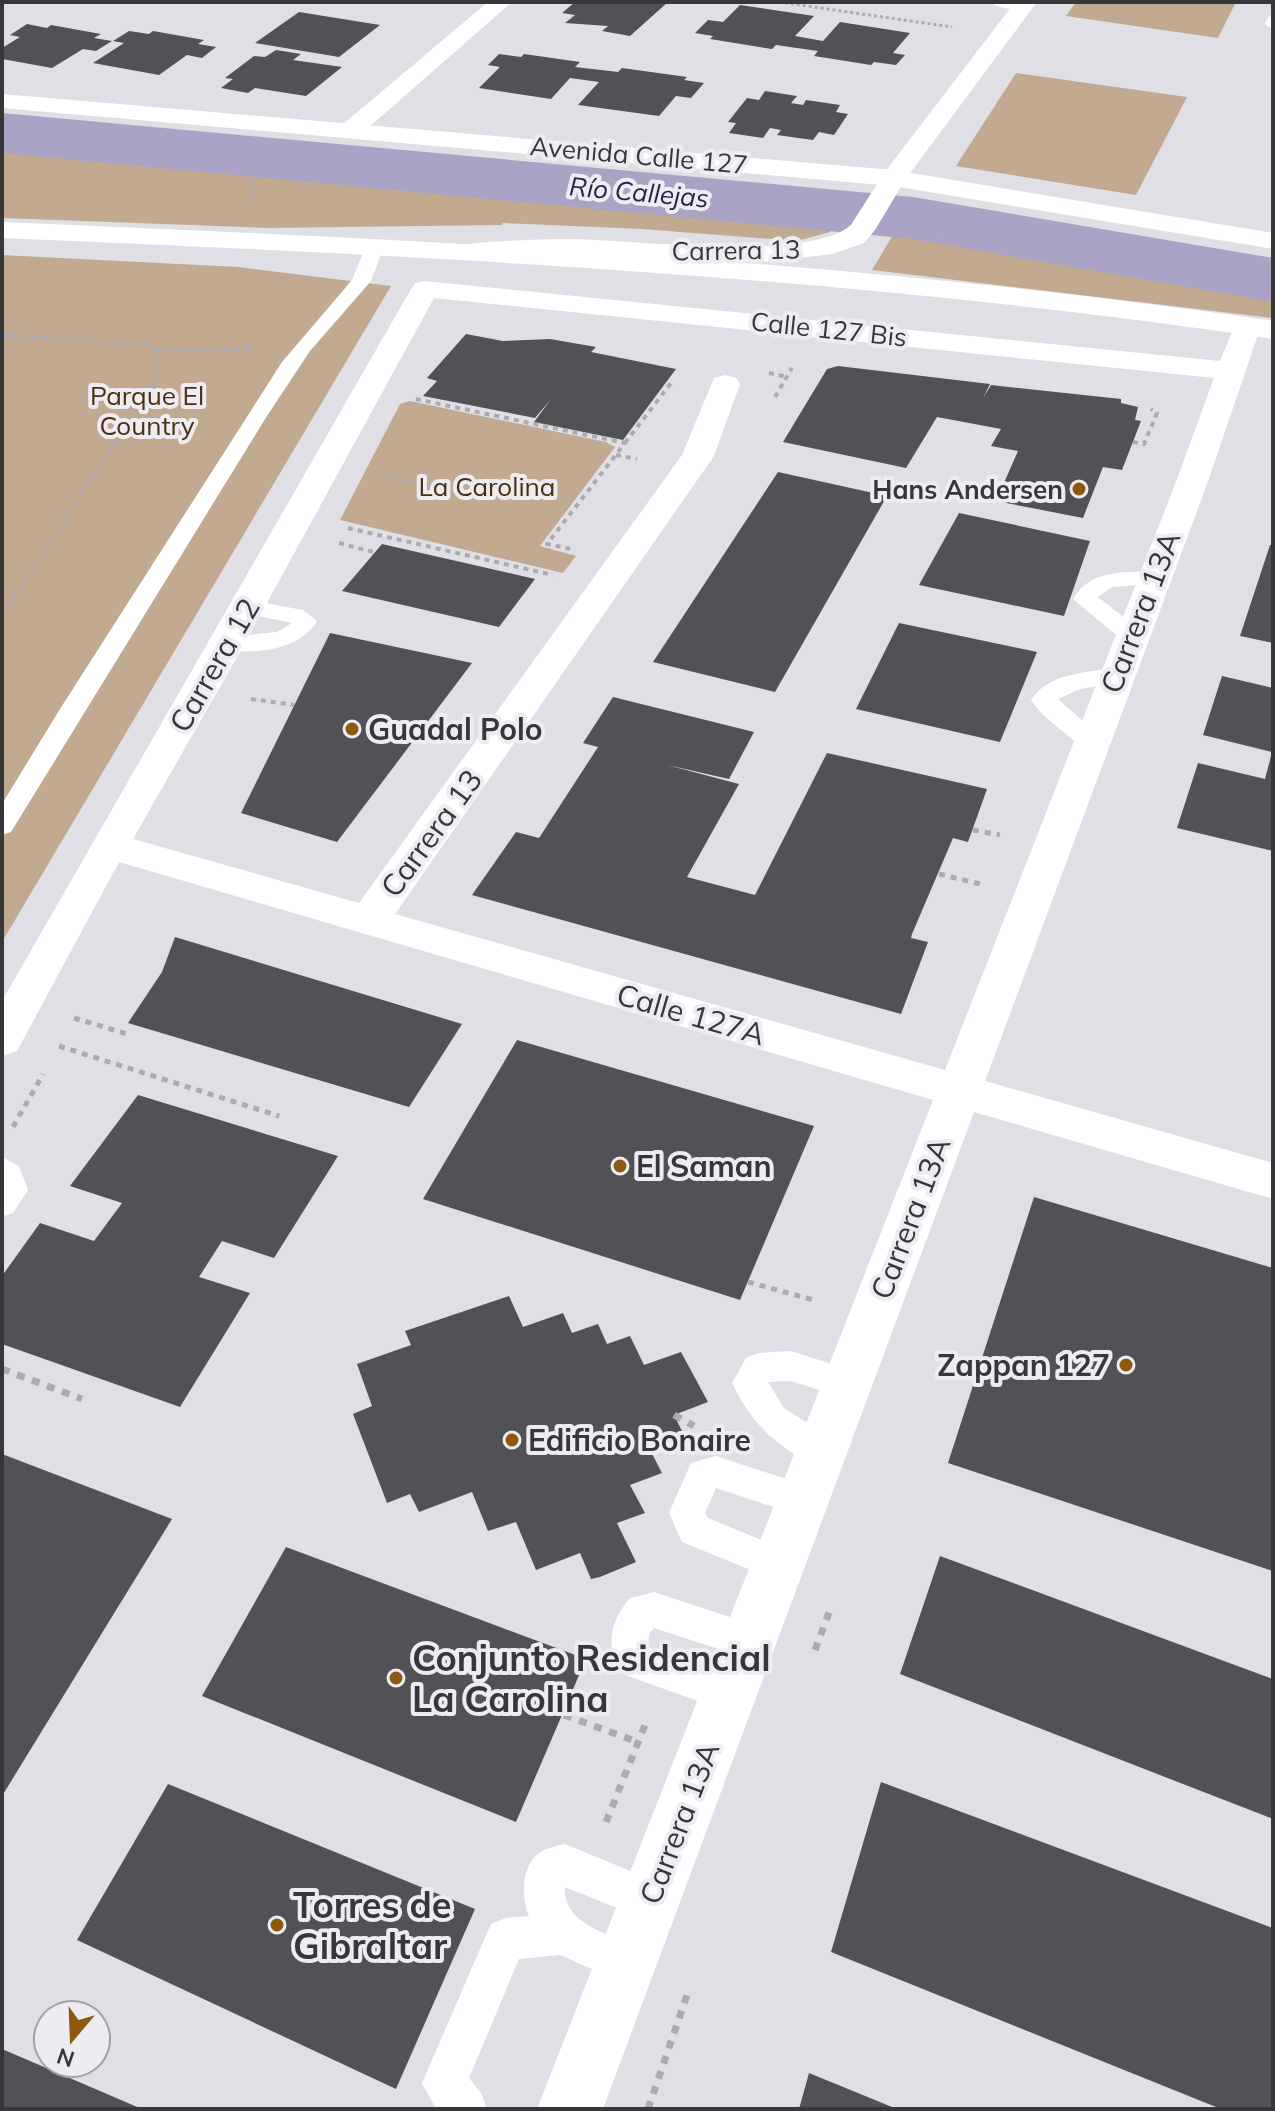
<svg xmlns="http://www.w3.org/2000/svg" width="1275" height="2111" viewBox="0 0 1275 2111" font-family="Mulish,sans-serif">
<rect width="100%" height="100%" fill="#e1dfe6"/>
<path fill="#c2aa91" d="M1076 2H1236L1218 38 1066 16Z
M1016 73 1187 97 1136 195 956 166Z
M2 146 710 206 837 220 830 232 797 241 642 229 503 223 502 225 266 228 2 218Z
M896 230 1273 295V318L872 270Z
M2 255 238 267 391 286 2 942Z
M410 401 606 442 615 447 540 546 576 556 563 573 340 520 400 404Z"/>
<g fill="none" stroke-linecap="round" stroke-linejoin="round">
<path fill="#aba3c5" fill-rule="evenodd" d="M2 113 913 197 1273 258V302L913 239 2 153Z"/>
</g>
<path fill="#525156" d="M575 2H668L630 36 602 31 608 26 565 23 575 15 562 13Z
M740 5 814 16 795 36 823 41 840 22 910 33 893 53 905 55 896 65 874 62 871 65 814 56 818 51 776 45 772 49 710 39 713 36 695 33 708 20 723 22Z
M299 12 380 25 339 57 255 43Z
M27 24 47 28 51 25 101 34 94 38 112 41 96 51 83 49 52 68 2 59V48L20 37 10 35Z
M129 31 149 34 153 31 204 40 198 44 216 47 202 58 187 55 159 75 93 63 124 43 113 41Z
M276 50 301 54 293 60 342 67 306 96 255 88 248 93 221 88 233 79 225 78 254 56 265 57Z
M499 54 521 57 524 54 580 62 575 67 618 72 622 68 687 77 684 80 704 83 691 98 676 96 659 116 578 105 599 82 570 78 551 99 479 88 500 67 488 65Z
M765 91 797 96 791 103 803 105 806 100 840 105 836 112 848 114 834 135 819 132 813 140 777 135 781 130 770 128 763 138 729 133 736 123 728 122 747 98 759 100Z
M466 334 503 341 550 339 596 347 591 352 676 369 623 440 534 422 551 399 535 418 423 396 437 381 427 378Z
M838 366 990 384 983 398 991 385 1121 399V403L1138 407 1135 420 1141 421 1122 470 1103 467 1083 518 996 501 1018 451 991 446 1001 429 937 417 906 468 783 442 827 369Z
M778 472 887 496 775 692 653 662Z
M959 513 1090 541 1064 616 919 585Z
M382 544 535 579 499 627 342 591Z
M1270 545H1273V643L1240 636Z
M899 623 1037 652 1000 742 856 709Z
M330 633 472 663 337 842 241 813Z
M1222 676 1273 688V851L1177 828 1198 763 1265 779 1272 752 1203 735Z
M613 697 754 732 729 779 667 765 739 784 687 877 755 895 827 753 987 789 968 842 953 838 912 934 911 938 928 942 901 1014 472 895 516 832 539 838 598 747 583 743Z
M175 937 462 1024 409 1107 128 1023 162 972Z
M517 1040 814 1126 740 1300 423 1199Z
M138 1095 338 1156 274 1258 222 1241 199 1277 250 1293 180 1407 2 1344V1276L40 1223 94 1241 122 1203 70 1186Z
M1034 1197 1273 1268V1571L948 1463Z
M509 1296 523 1327 563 1313 572 1333 598 1324 607 1344 630 1336 644 1365 681 1352 708 1402 674 1415 682 1431 647 1444 662 1473 630 1485 645 1513 617 1523 636 1562 600 1577 591 1579 580 1553 536 1570 516 1522 488 1531 472 1492 419 1512 410 1494 387 1503 353 1414 372 1406 357 1364 411 1345 405 1331Z
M2 1454 172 1519 2 1796Z
M286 1547 586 1659 516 1822 202 1696Z
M940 1556 1273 1679V1819L900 1674Z
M881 1782 1273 1928V2109H1221L831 1952Z
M168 1784 475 1909 396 2089 77 1940Z
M2 2049 142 2109H2Z
M809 2073 897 2109H799Z"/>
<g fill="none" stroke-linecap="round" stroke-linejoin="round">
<path stroke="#adabb1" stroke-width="3" stroke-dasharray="3 3" stroke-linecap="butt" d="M779 2 952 27
M247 175 256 200
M930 229 949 246
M2 335 12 336"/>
<path stroke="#adabb1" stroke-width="4" stroke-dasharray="5 5" stroke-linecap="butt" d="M2 335 144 344 154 349 159 376 2 614
M154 349H249
M769 373 788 377
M775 397 792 368
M416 399 625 443 547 544 571 549
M1133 442 1144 444 1157 413 1151 409
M625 443 671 383
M616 455 637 459
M377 474 433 486
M348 528 553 575
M339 543 373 552
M251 699 294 705"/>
<path stroke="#adabb1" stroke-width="5" stroke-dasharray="6 6" stroke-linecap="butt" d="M973 830 1000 835
M939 874 980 884
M74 1018 130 1035
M59 1046 279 1116
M13 1127 43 1074
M748 1282 817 1301"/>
<path stroke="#adabb1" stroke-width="7" stroke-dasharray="8 8" stroke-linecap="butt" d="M2 1369 82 1399
M674 1415 694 1426
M815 1650 830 1610
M564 1715 638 1742
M606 1822 647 1720
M648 2109 688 1992"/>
<path fill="#fff" fill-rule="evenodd" d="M989 2H1029L1031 5C1022 12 998 9 989 2Z
M1273 15V29L1265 24 1268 17Z
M375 240 384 246 371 281 310 351 265 419 11 832 2 835V804L60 709 282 362 352 280 366 246Z
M1153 571 1161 573 1165 578 1161 583 1112 587 1098 597 1140 630 1143 635 1140 640H1122L1073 599C1091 569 1122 573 1153 571Z
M248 600 303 610 317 621C300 651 250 656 218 648L215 643 218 638 277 632 292 623 240 612 236 607 240 602Z
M1116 668 1125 671 1128 676 1125 681 1080 689 1058 699 1100 736 1104 742 1100 748H1082C1064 730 1043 719 1031 700 1048 673 1087 672 1116 668Z
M2 1157 19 1166 28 1190 13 1213 2 1217Z
M791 1351 860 1373 865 1384 860 1395 848 1399 791 1381 768 1382 784 1408 834 1440 839 1451 834 1462 821 1467C779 1451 751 1423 732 1383L746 1358 758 1353Z
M716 1456 817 1489 822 1501 817 1513 804 1517 716 1488 705 1513 708 1518 791 1552 797 1564 791 1576 778 1581 682 1542 669 1513 691 1463Z
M654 1592 763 1628 768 1641 763 1654 749 1659 654 1628 649 1634 648 1647 742 1680 748 1693 742 1706 728 1712 620 1673C606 1645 609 1623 630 1598Z
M565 1844 664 1885 670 1900 664 1915 649 1921 565 1887C562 1925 613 1935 641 1948L647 1963 641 1978 626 1984 560 1955 519 1959 469 2078 481 2093 487 2109H436L422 2083 491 1924 506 1918 529 1916C521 1897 521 1867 539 1853 546 1848 557 1846 565 1844Z"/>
<path fill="#fff" fill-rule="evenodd" d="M488 2H512L360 135H342L339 130 342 125Z
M425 281 1220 361 1237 320 1247 317 1257 320 1261 326 1206 487 985 1081 1273 1163V1199L974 1112 603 2109H537L933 1100 119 862 17 1051 2 1056V1001L411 289 415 283ZM434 298 1214 378 1174 487 945 1070 395 914 714 456 740 384 736 378 725 375 714 378 682 455 359 903 133 839 245 643Z"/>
<path fill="#fff" fill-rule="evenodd" d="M1015 2H1037L905 180 875 230 864 243 832 254 764 262 567 255 475 259 465 257 461 251 465 245 475 243C506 241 536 239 567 239 628 239 808 263 851 225L884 173Z"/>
<path fill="#fff" fill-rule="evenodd" d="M2 94 893 170 1273 233V249L893 186 2 108Z
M2 222C426 240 852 259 1273 321V339C853 276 426 256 2 238Z"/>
</g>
<g fill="#8f590d" stroke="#eeecf3" stroke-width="3">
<circle cx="1079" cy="489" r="8"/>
<circle cx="352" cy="729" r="8"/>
<circle cx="620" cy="1166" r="8"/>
<circle cx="1126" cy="1365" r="8"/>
<circle cx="512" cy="1440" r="8"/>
<circle cx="396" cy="1678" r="8"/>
<circle cx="277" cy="1925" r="8"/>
</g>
<g text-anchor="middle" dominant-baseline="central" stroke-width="8" stroke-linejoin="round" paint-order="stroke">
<g font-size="26" fill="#373639" stroke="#eeecf3">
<text transform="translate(639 155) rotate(5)">Avenida Calle 127</text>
<text transform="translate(736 250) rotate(-1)">Carrera 13</text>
<text transform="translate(829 329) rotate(6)">Calle 127 Bis</text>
</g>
<g font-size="26" font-style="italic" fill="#2d1f4b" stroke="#eeecf3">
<text transform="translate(639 192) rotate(5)">Río Callejas</text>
</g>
<g font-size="26" fill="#4b2f0d" stroke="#eeecf3">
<text x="147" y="395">Parque El<tspan x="147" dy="30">Country</tspan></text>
<text x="487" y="486">La Carolina</text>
</g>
<g font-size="26" font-weight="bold" fill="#373639" stroke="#eeecf3" text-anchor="end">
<text x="1063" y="489">Hans Andersen</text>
</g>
<g font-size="30" fill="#373639" stroke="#eeecf3">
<text transform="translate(1140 612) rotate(-69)">Carrera 13A</text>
<text transform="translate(214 665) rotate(-60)">Carrera 12</text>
<text transform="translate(431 833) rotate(-54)">Carrera 13</text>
<text transform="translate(691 1014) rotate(16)">Calle 127A</text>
<text transform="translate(910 1218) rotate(-69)">Carrera 13A</text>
<text transform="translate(679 1823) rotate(-69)">Carrera 13A</text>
</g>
<g font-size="30" font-weight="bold" fill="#373639" stroke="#eeecf3" text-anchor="start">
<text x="368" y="729">Guadal Polo</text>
<text x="636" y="1166">El Saman</text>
<text x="1110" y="1365" text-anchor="end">Zappan 127</text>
<text x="528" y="1440">Edificio Bonaire</text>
</g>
<g font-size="36" font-weight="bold" fill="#373639" stroke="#eeecf3" text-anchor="start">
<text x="412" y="1657">Conjunto Residencial<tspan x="412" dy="41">La Carolina</tspan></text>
<text x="293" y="1904">Torres de<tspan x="293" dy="41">Gibraltar</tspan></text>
</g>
</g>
<rect width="1275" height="2111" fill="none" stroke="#373639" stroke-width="8"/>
<g transform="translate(72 2039) rotate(199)"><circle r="38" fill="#eeecf3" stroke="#a5a3a9" stroke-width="2"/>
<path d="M0-6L14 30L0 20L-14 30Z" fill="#8f590d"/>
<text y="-12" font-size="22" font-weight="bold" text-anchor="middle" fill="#373639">N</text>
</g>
</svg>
